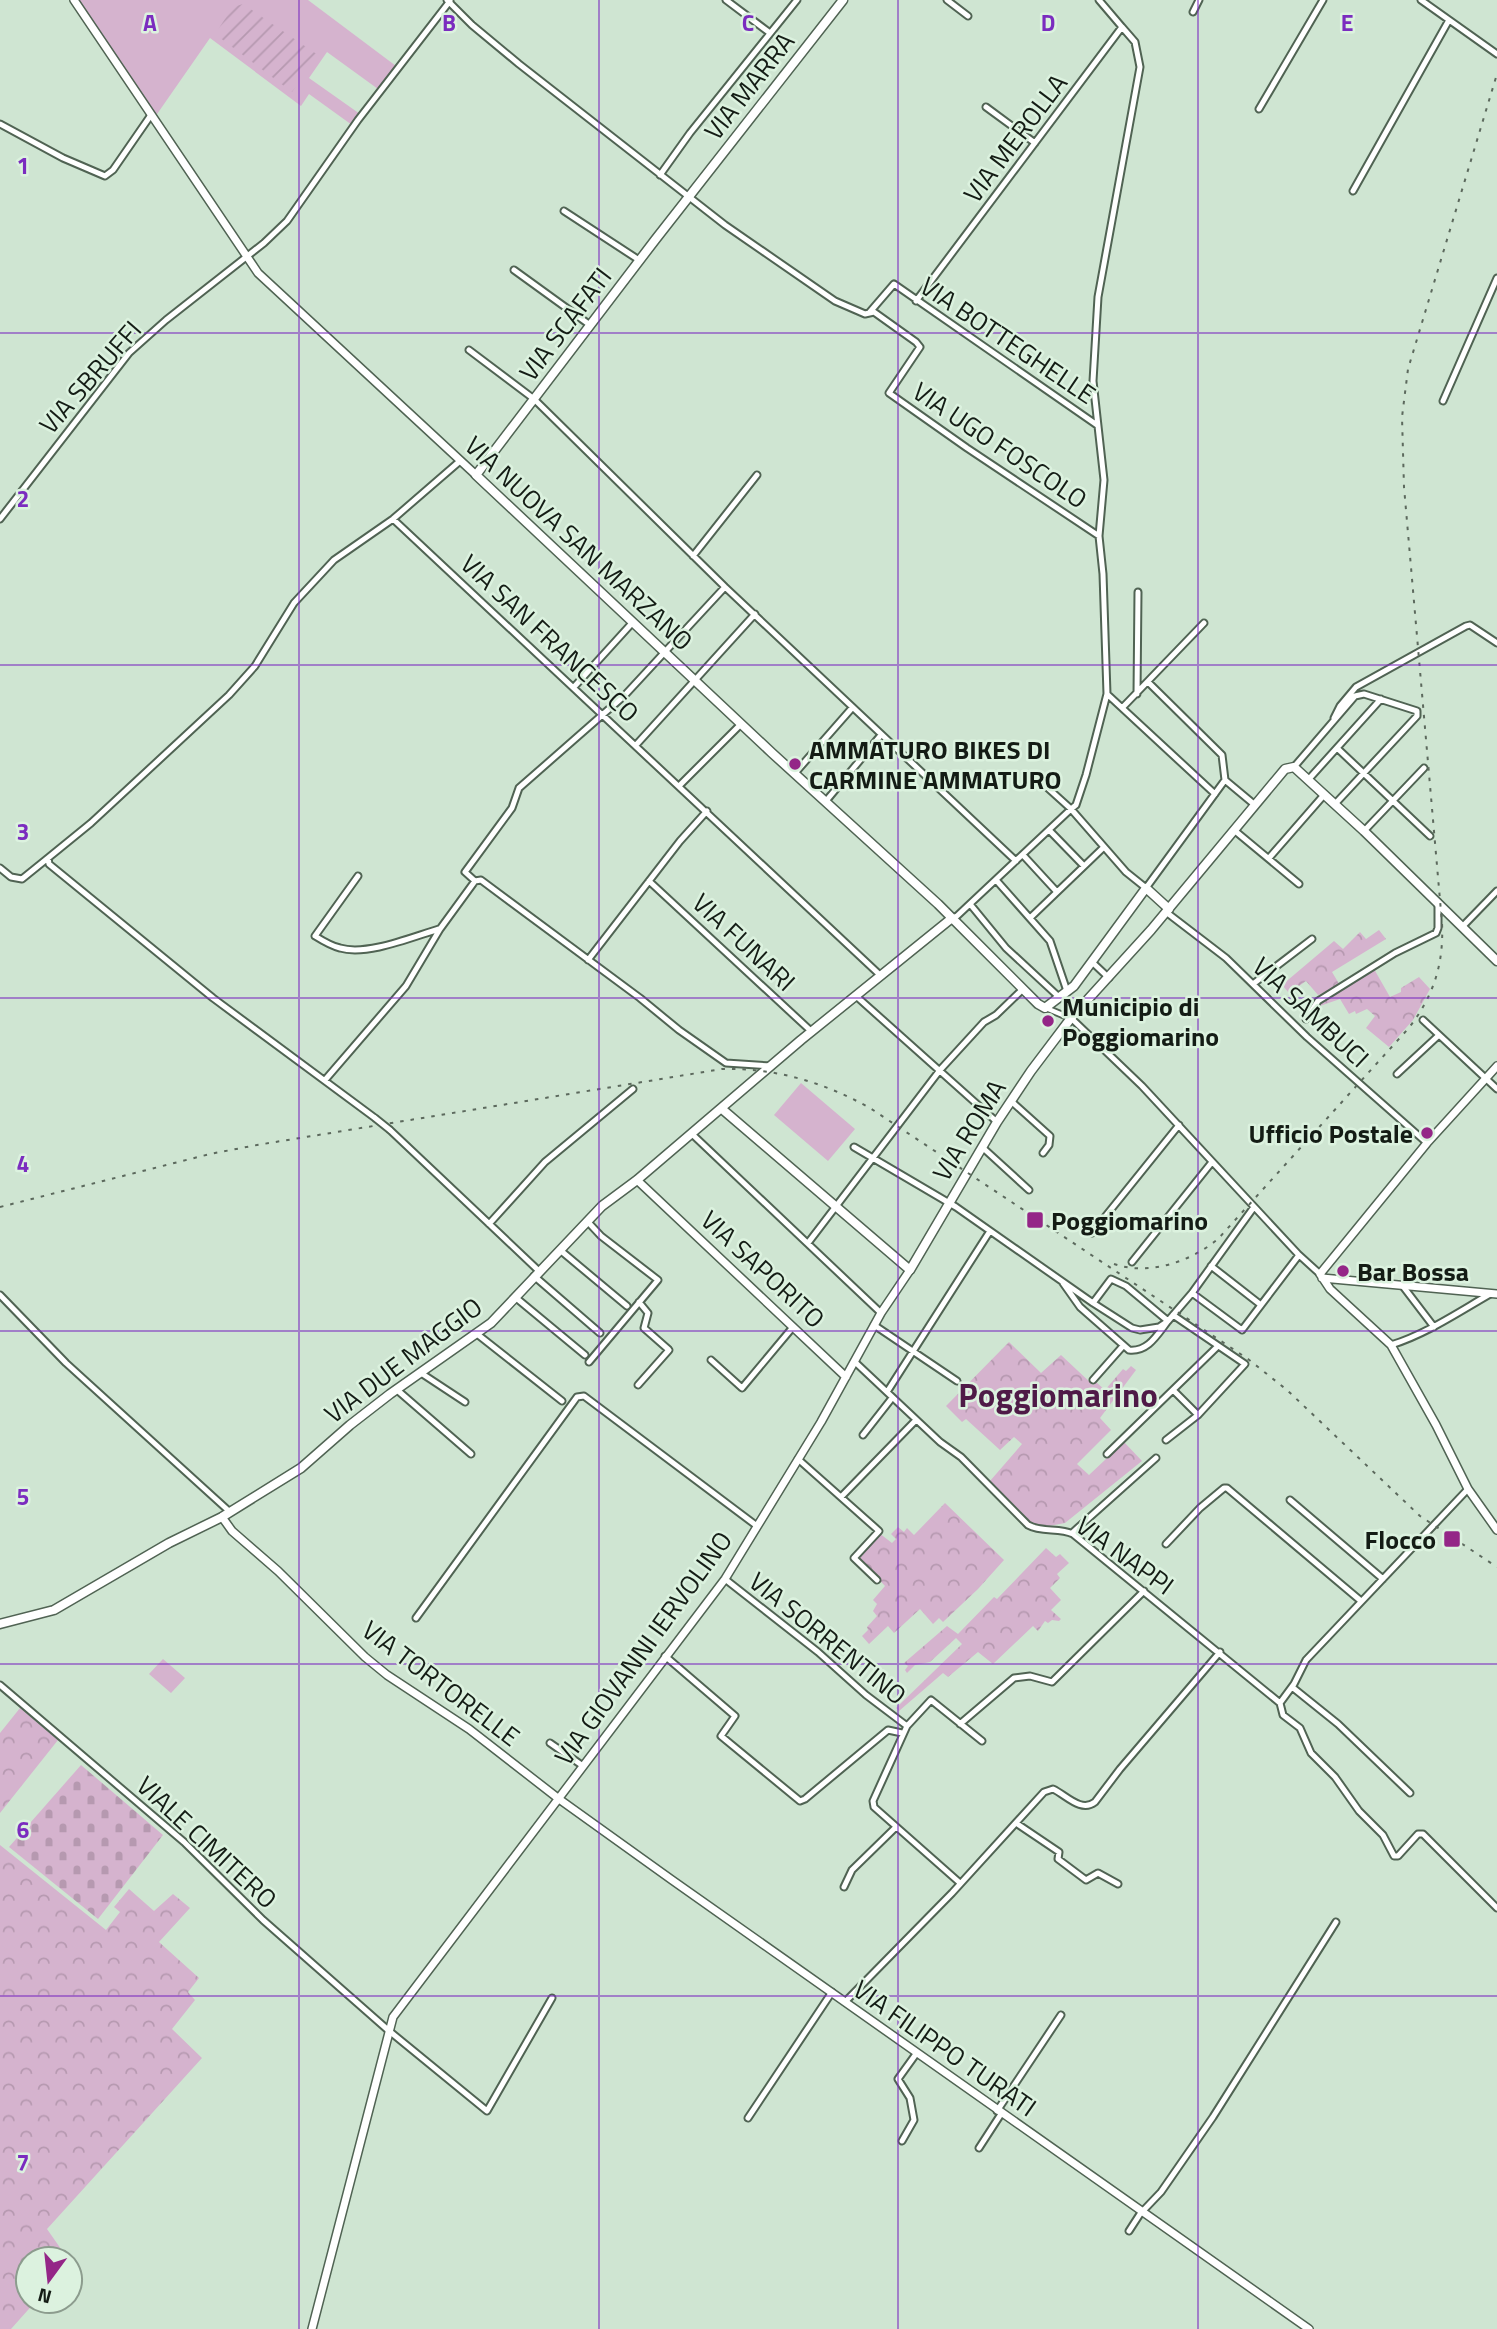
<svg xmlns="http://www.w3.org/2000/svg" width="1497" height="2329" viewBox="0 0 1497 2329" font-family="'Titillium Web',sans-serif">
<defs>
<pattern id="forest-crowns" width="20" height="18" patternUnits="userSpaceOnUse" patternTransform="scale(1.75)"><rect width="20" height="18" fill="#d5b3ce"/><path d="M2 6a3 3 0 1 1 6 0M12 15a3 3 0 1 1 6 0" fill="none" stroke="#b699b0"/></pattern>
<pattern id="cemetery-stones" width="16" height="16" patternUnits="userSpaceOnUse" patternTransform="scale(1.75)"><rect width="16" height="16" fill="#d5b3ce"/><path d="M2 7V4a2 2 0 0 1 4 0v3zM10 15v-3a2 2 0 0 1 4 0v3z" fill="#b699b0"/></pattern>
<pattern id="garden-furrows" width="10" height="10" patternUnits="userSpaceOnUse" patternTransform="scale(1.75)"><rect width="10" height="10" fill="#d5b3ce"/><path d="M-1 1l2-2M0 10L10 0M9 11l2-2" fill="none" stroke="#b699b0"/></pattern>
</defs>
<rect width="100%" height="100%" fill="#cfe5d2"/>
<path fill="url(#forest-crowns)" d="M1379 930 1386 939 1332 972 1341 987 1374 969 1390 997 1401 992V988L1419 977 1430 989 1413 1020 1389 1047 1366 1028 1375 1016 1367 1009 1356 1014 1355 1011 1349 1014 1340 999 1317 1007 1315 1004 1326 997 1325 992 1318 995 1306 981 1289 993 1282 985 1334 941 1343 949 1360 932 1366 939Z
M1009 1342 1041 1373 1061 1355 1093 1385 1096 1382 1105 1390 1123 1369 1126 1371 1131 1366 1136 1370 1100 1418 1111 1430 1077 1464 1089 1475 1124 1442 1142 1461 1065 1523 1049 1526 1033 1524 990 1481 1022 1444 1014 1437 1000 1450 966 1419 962 1422 946 1406Z
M945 1503 1004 1560 978 1589 943 1622 939 1618 933 1624 920 1609 894 1633 888 1626 869 1644 862 1636 868 1630 867 1627 877 1616 873 1611 877 1604 873 1600 885 1586 858 1557 879 1533 892 1543 896 1539 891 1534 898 1527 904 1532 907 1528 914 1535Z
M1046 1548 1056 1557 1060 1554 1069 1563 1057 1574 1060 1578 1050 1588 1061 1600 1051 1610 1061 1619 1059 1621 1052 1620 1048 1623 1045 1621 1038 1631 1033 1626 993 1664 978 1652 948 1677 943 1673 899 1711 896 1708 962 1644 956 1638 930 1662 915 1665 907 1673 905 1670 908 1666 904 1663 947 1626 958 1634 994 1597 997 1599Z
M20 1708 58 1740 0 1813V1733Z
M0 1845 106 1930 120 1912 114 1907 129 1889 154 1911 173 1894 190 1908 159 1942 199 1978 188 1992 195 2000 172 2029 202 2058 47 2229 68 2259H28V2301H36L11 2329H0Z"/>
<path fill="url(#cemetery-stones)" d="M81 1765 163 1835 98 1919 9 1847Z"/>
<path fill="#d5b3ce" d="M78 0H308L396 66 378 89 327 52 309 78 360 114 352 125 309 94 301 106 210 38 155 117Z
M801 1083 855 1129 828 1161 774 1115Z
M163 1659 185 1678 171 1693 149 1674Z"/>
<path fill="url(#garden-furrows)" d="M243 4 318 55 292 92 215 34 233 7Z"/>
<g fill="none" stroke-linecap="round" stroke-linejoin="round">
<defs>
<path id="pedestrian" d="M1046 1008 1070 1018"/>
<path id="minor" d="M447 0 472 25 519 64 725 225 835 301 865 314 874 312 916 342 920 347 889 393 967 448 1099 536 1103 574 1107 694 1086 775 1076 805 1071 809 1040 781
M726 0 770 33
M947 0 968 16
M1421 0 1497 54
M1193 12 1199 0
M986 107 1035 143
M1259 109 1323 0
M0 124 63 158 105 176 113 170 151 115
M660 175 690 133 797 0
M1353 191 1449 20
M564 211 639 260
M514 270 590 325
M916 301 1122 27 1099 0
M869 313 894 284 1097 425
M469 350 534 399 725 587 1016 861
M1443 401 1497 278
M0 519 129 353 166 320 264 243 287 221 358 120 450 1
M393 519 880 975
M1099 536 1104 480 1093 381 1098 297 1140 67 1135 42 1122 27
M693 556 757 475
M574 687 633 622
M1107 694 1215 794
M1137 694 1138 592
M1123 707 1204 623
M1334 718 1340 706 1356 687 1466 626 1470 625 1497 643
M636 745 755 614
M1337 748 1430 836
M1294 767 1355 696 1364 694 1417 711V716L1335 804
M795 773 852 708
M1225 780 1255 805
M1308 780 1381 699
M679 786 741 724
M826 801 881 735
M1049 830 1084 866
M1234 830 1299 884
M1364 831 1424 768
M1023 855 1057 892
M1269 858 1324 795
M0 868 11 877 22 879 48 858
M358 876 315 936C323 941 331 946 340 948 367 956 412 937 439 929
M996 880 1050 941 1067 991
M475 881 465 872 512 808 519 788 625 695 725 587
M649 881 812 1032
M970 904 1006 948 1059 997
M1166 912 1226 958 1307 1037 1427 1143
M952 918 957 916 1071 809 1126 872 1146 888 1225 780 1222 755 1148 682
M1030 918 1104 847
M1462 927 1497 891
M588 960 680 841 707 811
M1092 962 1109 978
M1253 984 1312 939
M856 996 997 1122
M1071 1018 1142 1086 1298 1254 1320 1274
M1306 1019 1318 1001 1395 953 1436 933 1438 928V902
M1423 1020 1497 1089
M1397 1074 1439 1035
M325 1080 406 986 440 929 475 881 481 880 640 998 679 1030 726 1063 771 1066
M1011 1101 1050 1136 1049 1145 1043 1153
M375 1118 213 998 49 864 48 858 91 823 229 695 255 666 294 603 334 560 393 519 460 461
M390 1130 539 1271
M692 1134 881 1313
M854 1147 956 1207 1093 1303 1132 1328 1140 1330 1159 1327 1168 1321 1192 1293 1254 1207
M982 1147 1029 1190
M587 1221 601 1236 658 1280 589 1362
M489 1224 545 1162 633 1089
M1092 1233 1179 1125
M808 1243 940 1070 984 1022 996 1015 1023 989
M560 1250 627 1306
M1132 1262 1212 1162
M1211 1266 1261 1305
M534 1276 600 1333
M1063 1283 1080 1307 1129 1350C1148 1352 1157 1335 1168 1321L1126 1286 1111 1279 1093 1303
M1402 1285 1434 1327
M1192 1293 1242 1330 1299 1255
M0 1295 66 1363 230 1512
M515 1297 585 1355
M874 1325 957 1381
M477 1334 562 1401
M1391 1345C1426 1334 1457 1313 1490 1294
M711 1360 742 1388 793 1327
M855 1362 940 1442 961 1457 1028 1525C1042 1533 1059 1527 1073 1534L1280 1703
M421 1373 465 1402
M1093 1380 1123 1346
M638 1385 669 1350 644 1328 648 1313 639 1302
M396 1389 471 1454
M1173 1390 1198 1415
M887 1392 990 1231
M863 1435 892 1398
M1166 1440 1198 1415 1245 1364 1173 1315
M1107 1454 1218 1346
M798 1459 879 1531 854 1558 877 1580
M841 1497 916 1420
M1290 1500 1383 1579
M1072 1533 1156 1458
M1166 1544 1200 1508 1224 1488H1227L1361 1601
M725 1579 818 1652 866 1695 907 1726 873 1801 874 1807 960 1883
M416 1618 577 1397 584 1396 757 1526
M665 1656 735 1716 721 1736 800 1801 805 1799 888 1730 902 1733
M0 1685 184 1842 263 1920 388 2030 487 2111 552 1998
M1292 1687 1338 1724 1410 1793
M1280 1703 1283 1715 1300 1728 1311 1753 1335 1777 1359 1811 1383 1835 1394 1856H1398L1418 1834H1423L1497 1908
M1280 1703 1294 1684 1306 1660 1468 1489
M960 1724 1014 1678 1030 1676 1052 1682 1144 1591
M907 1726 931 1700 982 1741
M550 1743 583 1766
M1016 1823 1059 1852 1058 1859 1086 1880 1098 1873 1118 1884
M844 1887 852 1870 896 1827
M845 2002 952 1893 1044 1792 1053 1789C1066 1795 1081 1813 1095 1802L1120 1769 1220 1652
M997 2111 1061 2015
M748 2118 832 1992
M902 2141 914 2120 910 2098 898 2079 916 2054
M979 2148 1001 2114
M1129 2231 1140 2214 1161 2192 1213 2117 1336 1922"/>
<path id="tertiary" d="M74 0 258 273 476 475
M1497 1066 1427 1143 1320 1274 1330 1289 1391 1345 1436 1425 1468 1489 1497 1530
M637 1180 846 1377
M1322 1278 1497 1294
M222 1517 232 1531 278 1571 365 1657 387 1675 469 1729 559 1799 672 1880 1309 2329
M312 2329 393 2017 725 1579 821 1422 881 1313 910 1270"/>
<path id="secondary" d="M843 0 655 240 476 475 772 753 938 904 1038 1004 1045 1008 1074 986 1146 888 1169 909
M722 1109 910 1270 997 1122 1031 1071 1071 1018 1151 930 1285 769 1294 767 1364 831 1497 961
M0 1624 54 1610 169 1543 222 1517 301 1468 350 1425 390 1394 491 1323 602 1206 637 1180 801 1040 952 918"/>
</defs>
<use href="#pedestrian" stroke="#506353" stroke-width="8"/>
<use href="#minor" stroke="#506353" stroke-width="9"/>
<use href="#tertiary" stroke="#506353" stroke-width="10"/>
<use href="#secondary" stroke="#506353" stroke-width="11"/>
<use href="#pedestrian" stroke="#fff" stroke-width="4.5"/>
<use href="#minor" stroke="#fff" stroke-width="5"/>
<use href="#tertiary" stroke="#fff" stroke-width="7"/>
<use href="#secondary" stroke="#fff" stroke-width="8"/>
<path stroke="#5c695d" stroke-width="2" stroke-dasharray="3.5 7" stroke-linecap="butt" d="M0 1207 210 1154 257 1145 722 1069C776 1068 823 1082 870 1108L1248 1359 1287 1390 1420 1516 1497 1567
M1114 1264C1149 1276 1190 1262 1218 1239L1407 1030C1433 998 1444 965 1442 923L1404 487 1402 417 1408 369 1497 74"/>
<defs>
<path id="minor-bridge" d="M375 1118 390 1130"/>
</defs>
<use href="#minor-bridge" stroke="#506353" stroke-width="9" stroke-linecap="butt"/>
<use href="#minor-bridge" stroke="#fff" stroke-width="5"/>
</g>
<path fill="none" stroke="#7b2cbf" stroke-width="2" stroke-opacity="0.55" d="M299 0V2329M599 0V2329M898 0V2329M1198 0V2329M0 333H1497M0 665H1497M0 998H1497M0 1331H1497M0 1664H1497M0 1996H1497"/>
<g fill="#942687" stroke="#dcf2df" stroke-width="2.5">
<circle cx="795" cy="764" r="7"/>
<circle cx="1048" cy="1021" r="7"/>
<circle cx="1427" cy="1133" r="7"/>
<rect x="1026" y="1211" width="18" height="18" rx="3.5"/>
<circle cx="1343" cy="1271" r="7"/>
<rect x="1443" y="1530" width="18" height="18" rx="3.5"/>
</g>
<g text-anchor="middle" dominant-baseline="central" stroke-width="5" stroke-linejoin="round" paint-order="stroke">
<g font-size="26" fill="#141c15" stroke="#dcf2df">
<text transform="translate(749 86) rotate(-52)">VIA MARRA</text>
<text transform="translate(1015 138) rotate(-53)">VIA MEROLLA</text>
<text transform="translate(565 324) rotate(-53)">VIA SCAFATI</text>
<text transform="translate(1008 340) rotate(34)">VIA BOTTEGHELLE</text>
<text transform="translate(90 377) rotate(-49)">VIA SBRUFFI</text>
<text transform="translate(1000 445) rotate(34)">VIA UGO FOSCOLO</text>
<text transform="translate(579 543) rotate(43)">VIA NUOVA SAN MARZANO</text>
<text transform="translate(550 638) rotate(43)">VIA SAN FRANCESCO</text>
<text transform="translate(744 942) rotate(43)">VIA FUNARI</text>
<text transform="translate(1311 1012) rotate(43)">VIA SAMBUCI</text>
<text transform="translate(969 1130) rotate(-58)">VIA ROMA</text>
<text transform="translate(763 1269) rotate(43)">VIA SAPORITO</text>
<text transform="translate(403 1360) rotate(-37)">VIA DUE MAGGIO</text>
<text transform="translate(1125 1555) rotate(36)">VIA NAPPI</text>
<text transform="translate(828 1638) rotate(39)">VIA SORRENTINO</text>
<text transform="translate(643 1648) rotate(-54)">VIA GIOVANNI IERVOLINO</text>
<text transform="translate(441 1683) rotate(37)">VIA TORTORELLE</text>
<text transform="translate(207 1842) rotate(43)">VIALE CIMITERO</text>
<text transform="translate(945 2048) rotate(35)">VIA FILIPPO TURATI</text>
</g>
<g font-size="26" font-weight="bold" fill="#141c15" stroke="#dcf2df" text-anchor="start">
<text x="809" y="749">AMMATURO BIKES DI<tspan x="809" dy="30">CARMINE AMMATURO</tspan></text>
<text x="1062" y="1006">Municipio di<tspan x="1062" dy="30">Poggiomarino</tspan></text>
<text x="1413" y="1133" text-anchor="end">Ufficio Postale</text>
<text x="1051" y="1220">Poggiomarino</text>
<text x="1357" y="1271">Bar Bossa</text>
<text x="1436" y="1539" text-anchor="end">Flocco</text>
</g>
<g font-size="33" font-weight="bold" fill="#4f1a47" stroke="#dcf2df">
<text x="1058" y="1395">Poggiomarino</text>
</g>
</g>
<g font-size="23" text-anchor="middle" font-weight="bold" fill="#7b2cbf" stroke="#dcf2df" stroke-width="5" stroke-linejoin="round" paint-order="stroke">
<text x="150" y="31">A</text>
<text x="449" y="31">B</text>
<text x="748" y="31">C</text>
<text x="1048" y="31">D</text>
<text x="1347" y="31">E</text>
<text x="23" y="174">1</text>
<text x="23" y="507">2</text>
<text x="23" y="840">3</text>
<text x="23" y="1172">4</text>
<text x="23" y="1505">5</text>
<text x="23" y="1838">6</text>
<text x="23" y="2171">7</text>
</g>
<g transform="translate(49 2280) rotate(195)"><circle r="33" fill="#dcf2df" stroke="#8c9c8e" stroke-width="2"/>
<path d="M0-5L12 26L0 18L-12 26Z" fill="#942687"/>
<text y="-10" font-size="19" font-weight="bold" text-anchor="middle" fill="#141c15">N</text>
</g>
</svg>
